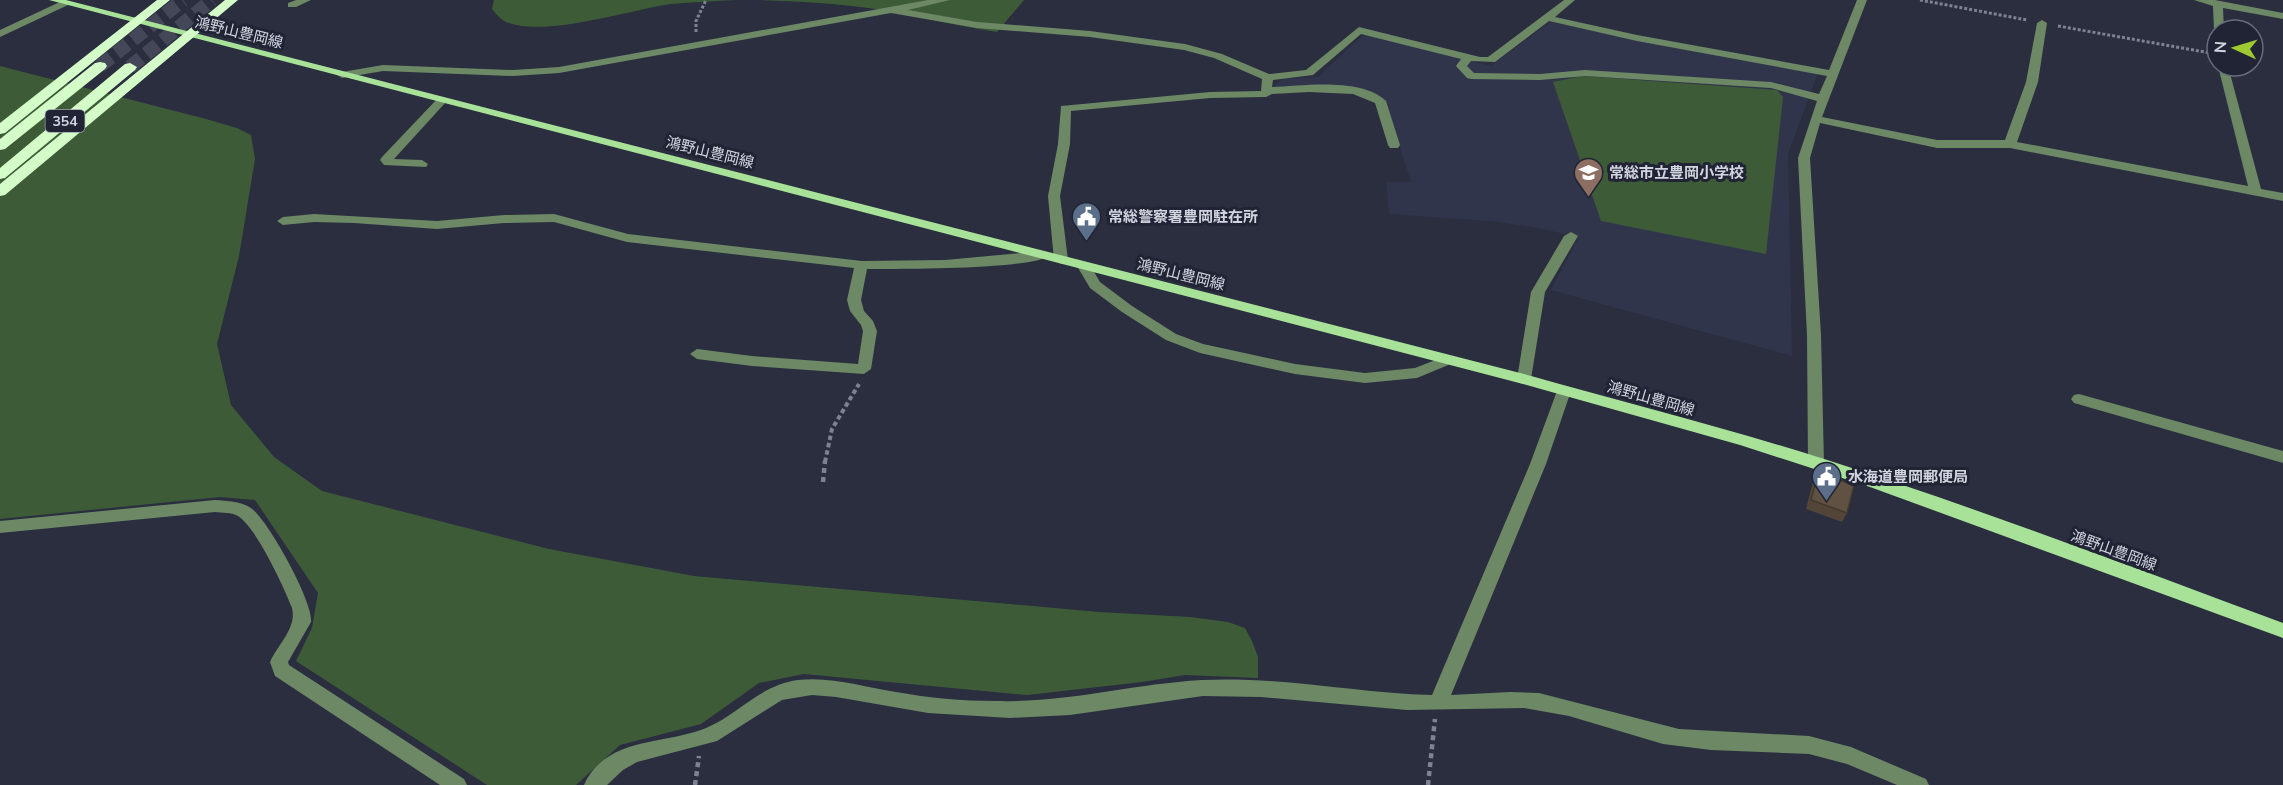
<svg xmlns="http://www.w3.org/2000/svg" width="2283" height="785" viewBox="0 0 2283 785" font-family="Mulish,'Noto Sans JP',sans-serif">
<rect width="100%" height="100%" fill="#2a2e3f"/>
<path fill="#31354c" d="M1551 21 1818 73 1788 154 1792 356 1551 290 1579 237 1533 227 1490 221 1389 214 1386 182H1411L1385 101 1378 95 1367 90 1349 88 1272 89 1282 79 1318 77 1362 36 1372 35 1491 66Z"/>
<path fill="#3e5b38" d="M494 0H737C715 1 693 2 671 4 629 10 544 38 506 22 500 19 496 14 492 9Z
M756 0H1024L997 32C956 26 916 15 875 9 835 3 796 1 756 0Z
M0 66 206 119 237 128 251 135 255 159 239 256 217 344 231 405 274 457 322 491 549 549 694 576 1099 612 1190 617 1228 622 1245 628 1252 641 1258 657V678L1185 675 1142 682 1027 695 804 674 759 683 701 724 620 745 576 785H487L296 661 312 628 318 593 255 500 220 497 0 519Z
M1582 76 1777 90 1783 97 1766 254 1601 221 1553 82Z"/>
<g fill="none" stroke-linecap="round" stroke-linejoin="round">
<path stroke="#434757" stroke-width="14" stroke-dasharray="14 7" stroke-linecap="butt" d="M100 66 183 0
M130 67 212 0"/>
<path stroke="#7f8290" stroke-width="3" stroke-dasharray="3 2" stroke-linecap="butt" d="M1920 0 2027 20
M2058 26 2216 54
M696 32V21L706 0"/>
<path stroke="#7f8290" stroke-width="4" stroke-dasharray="4.5 3" stroke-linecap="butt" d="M825 462 832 429 859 384"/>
<path stroke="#7f8290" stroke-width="4.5" stroke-dasharray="5 4" stroke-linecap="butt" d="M823 482 825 461
M695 785 699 756
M1428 785 1435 719"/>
<path fill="#6c8865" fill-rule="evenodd" d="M64 0 69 3 68 5 0 37V30Z
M296 0H311L296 7H288V3Z
M928 0H950L908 10 977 22 1090 31 1185 44 1222 54 1269 74 1306 70 1359 27 1480 57H1488L1564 0H1575L1555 17 1637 35 1829 70 1857 0H1867L1822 117 1937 140H2005L2026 82 2037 23 2042 20 2047 23 2038 82 2017 142 2248 186 2218 66H2228L2261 189 2283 193V201L2010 148H1937L1820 123 1810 158 1821 335 1824 463 1822 467H1810L1808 463 1807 335 1798 158 1817 101 1771 88 1585 76 1540 80 1471 79 1467 78 1456 66 1461 59 1361 34 1313 75 1273 80 1272 87C1304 86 1361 77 1386 101L1400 145 1398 148H1390L1388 145 1375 103 1353 94 1309 92 1272 94 1266 97 1210 98 1071 111 1070 144 1060 196 1068 260 1061 264 1054 260 1048 196 1058 144 1061 106 1210 92 1261 91 1262 79 1214 58 1184 50 1090 37 977 28 891 13 559 73 513 76 383 71 342 78 337 75 342 72 383 65 513 70 559 67ZM1549 21 1637 41 1827 76 1819 94 1771 82 1585 70 1540 74 1474 73 1467 66 1471 61 1495 62Z
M2194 0H2215L2283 13V19L2223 8 2224 30H2217V33L2214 30 2213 6Z
M442 97 446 98V102L394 159 422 160 428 164 426 167 384 165 380 160 382 157 438 98Z
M314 214 437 221 504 215 554 214 628 234 862 261 945 260 1043 251 1050 255C1034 270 896 269 867 269L861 300 864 311 873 321 877 331 871 369 864 374 752 366 697 359 690 354 697 349 752 356 858 364 863 331 861 325 850 311 847 300 854 268 627 242 554 222 504 223 437 229 354 223 314 222 283 225 277 221 283 217Z
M1571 232 1578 236 1545 292 1531 379 1524 384 1519 383 1517 379 1531 292 1564 236Z
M1084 262 1089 263 1100 282 1132 306 1176 334 1203 344 1295 364 1365 373 1415 368 1448 355 1455 360 1453 363 1417 378 1365 383 1295 374 1200 353 1166 340 1122 312 1090 288 1077 266Z
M1564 386 1571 391 1546 464 1451 695 1510 692 1539 693 1679 729 1809 736 1851 747 1926 779 1929 785H1897L1847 764 1809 754 1711 750 1663 744 1569 716 1524 708 1407 710 1261 697 1203 696 1070 715 1010 718 928 713 836 697 812 695 782 700 717 741 637 762 623 770 607 785H584C606 736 665 745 706 728 739 714 760 685 798 680 831 676 864 687 896 692 929 698 962 701 995 701 1068 703 1131 684 1202 680 1279 676 1355 693 1432 695L1530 464 1557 391Z
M2079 394 2283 451V463L2074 403 2071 399 2074 395Z
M215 500C227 501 241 501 251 508 268 520 314 603 311 622L288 662 289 665 464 779 467 785H440L275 676 270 662C278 644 297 628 292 608 284 587 256 527 238 516 231 512 222 513 215 512L0 533V521Z"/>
<path fill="#a8e198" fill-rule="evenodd" d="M49 0H66L1524 374C1623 402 1723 427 1821 458 1977 508 2130 566 2283 623V638L1870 487 1740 445 1523 384Z"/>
<path fill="#d3fcc8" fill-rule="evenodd" d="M157 0H170L5 133 0 134V123Z
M225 0H238L5 195 0 196V184Z
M100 62 105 63 107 66 105 69 5 149 0 150V139L95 63Z
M130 63 137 67 135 70 5 178 0 179V168L125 64Z"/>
</g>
<path fill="#534639" d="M1818 473 1847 513 1842 522 1806 509 1813 482Z"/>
<path fill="#615142" stroke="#44392e" stroke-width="1.5" d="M1818 473 1854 485 1847 513 1811 500Z"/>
<defs>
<symbol id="school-pin" viewBox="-11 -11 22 30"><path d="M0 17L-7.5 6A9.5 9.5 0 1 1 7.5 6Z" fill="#8d6e63" stroke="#212434"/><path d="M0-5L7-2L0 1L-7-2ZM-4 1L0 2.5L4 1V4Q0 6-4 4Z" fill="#fff"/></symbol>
<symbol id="civic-pin" viewBox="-11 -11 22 30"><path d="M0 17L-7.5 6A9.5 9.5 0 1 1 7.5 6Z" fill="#5c6f8a" stroke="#212434"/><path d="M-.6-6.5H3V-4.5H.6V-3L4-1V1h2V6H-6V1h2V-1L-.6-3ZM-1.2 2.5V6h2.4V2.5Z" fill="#fff"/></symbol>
</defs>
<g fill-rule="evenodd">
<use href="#school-pin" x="1572" y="156" width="33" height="45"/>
<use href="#civic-pin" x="1070" y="200" width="33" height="45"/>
<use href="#civic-pin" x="1810" y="460" width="33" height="45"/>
</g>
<g text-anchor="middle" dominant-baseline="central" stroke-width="6" stroke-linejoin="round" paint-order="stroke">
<rect fill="#212434" stroke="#9da0ac" stroke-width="1.5" x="45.5" y="110" width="39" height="22" rx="4.5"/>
<g font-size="14" font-weight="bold" fill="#d2d5e0">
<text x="65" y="121">354</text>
</g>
<g font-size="15" fill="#d2d5e0" stroke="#212434">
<text transform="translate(239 32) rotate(14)">鴻野山豊岡線</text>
<text transform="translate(710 152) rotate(14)">鴻野山豊岡線</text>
<text transform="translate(1181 274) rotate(14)">鴻野山豊岡線</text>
<text transform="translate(1651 398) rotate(16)">鴻野山豊岡線</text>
<text transform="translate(2114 550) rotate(20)">鴻野山豊岡線</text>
</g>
<g font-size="15" font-weight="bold" fill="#d2d5e0" stroke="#212434" text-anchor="start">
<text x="1609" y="172">常総市立豊岡小学校</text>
<text x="1108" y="216">常総警察署豊岡駐在所</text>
<text x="1848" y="476">水海道豊岡郵便局</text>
</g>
</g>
<g transform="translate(2235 48) rotate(274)"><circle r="28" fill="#212434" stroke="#686b79" stroke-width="1.5"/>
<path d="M0-4.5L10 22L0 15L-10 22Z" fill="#9dca30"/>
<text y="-9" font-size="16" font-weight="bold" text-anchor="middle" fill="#d2d5e0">N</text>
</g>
</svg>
